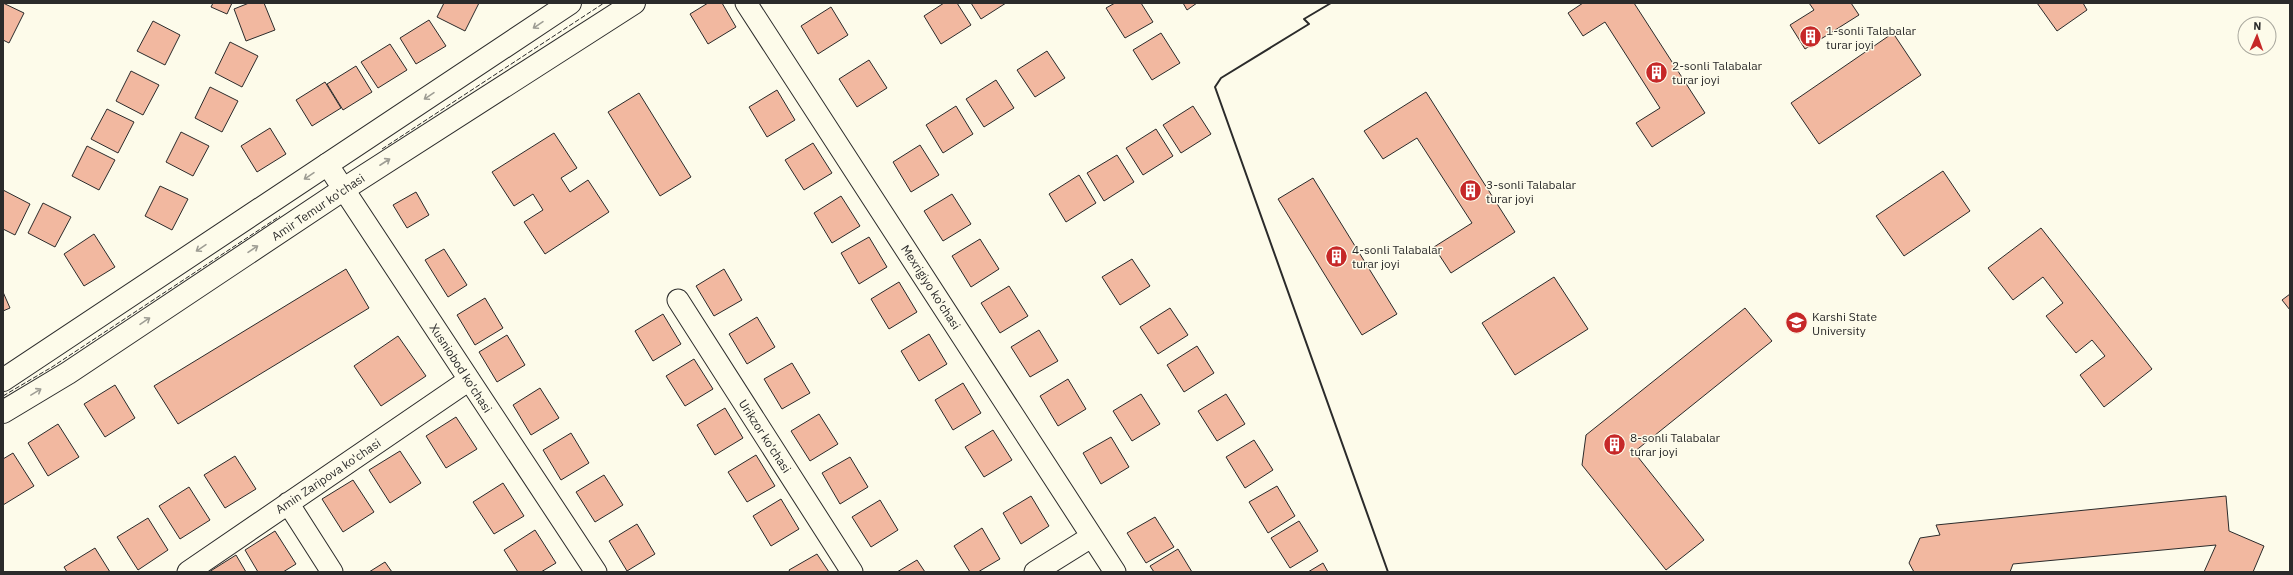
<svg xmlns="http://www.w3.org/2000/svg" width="2293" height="575" viewBox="0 0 2293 575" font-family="'IBM Plex Sans',sans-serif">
  <rect width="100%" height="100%" fill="#fdfbea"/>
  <path fill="#f2b8a0" stroke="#2b2b2b" d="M3,3L24,13L9,43L3,40Z
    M213,3H232L227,14L211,7Z
    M249,3H264L275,30L246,41L234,9Z
    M444,3H479L465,31L437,17Z
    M708,3H722L736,27L708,44L690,14Z
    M944,3H957L971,25L941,44L924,16Z
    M971,3H1006L981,19Z
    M1115,3H1141L1153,22L1125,38L1106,8Z
    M1183,3H1197L1187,10Z
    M1583,3H1634L1705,113L1652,147L1636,123L1660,108L1605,22L1583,36L1568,13Z
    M1809,3H1851L1859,15L1805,49L1790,25L1814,10Z
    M2037,3H2083L2087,10L2057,31Z
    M831,7L848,35L818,54L801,26Z
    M429,20L446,46L416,64L400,38Z
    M153,21L180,35L165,65L137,51Z
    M1161,33L1180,63L1152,80L1133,50Z
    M1893,33L1921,75L1819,144L1791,103Z
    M230,42L258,56L242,87L215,73Z
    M390,44L407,70L378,88L361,62Z
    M1047,51L1065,78L1035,97L1017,70Z
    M869,60L887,88L857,107L839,79Z
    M356,66L372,92L343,110L327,84Z
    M131,71L159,85L143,115L116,101Z
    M996,80L1014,108L984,127L966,99Z
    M325,82L341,108L312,126L296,100Z
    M210,87L238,101L222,132L195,118Z
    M777,90L795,120L767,137L749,107Z
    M1426,92L1515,232L1451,273L1434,247L1472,223L1417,138L1383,159L1364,131Z
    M639,93L691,177L660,196L608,112Z
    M956,106L973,134L943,153L926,125Z
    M1193,106L1211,134L1181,153L1163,125Z
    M107,109L134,122L118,153L91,139Z
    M270,128L286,154L257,172L241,146Z
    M1156,129L1173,156L1143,175L1126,148Z
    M181,132L209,146L193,176L166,162Z
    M554,133L577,168L561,178L570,192L588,180L609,212L545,254L524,222L543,210L533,194L514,206L492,172Z
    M813,143L832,173L804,190L785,160Z
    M920,145L939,175L911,192L893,162Z
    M87,146L115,160L99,190L72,176Z
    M1117,155L1134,182L1104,201L1087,173Z
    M1943,171L1970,211L1904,256L1876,216Z
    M1079,175L1096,203L1066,222L1049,194Z
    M1313,178L1397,314L1362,335L1278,199Z
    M160,186L188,199L172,230L145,216Z
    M3,190L30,204L15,235L3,229Z
    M416,192L429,215L407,228L393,205Z
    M952,194L971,224L943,241L924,211Z
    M841,196L860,226L832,243L814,213Z
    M43,203L71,217L55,247L28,233Z
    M2041,228L2152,369L2104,407L2080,375L2105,356L2092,340L2076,353L2046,316L2063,303L2043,277L2013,300L1988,268Z
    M94,234L115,267L84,286L64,254Z
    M869,237L887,267L859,284L841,253Z
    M980,239L999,269L971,287L952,256Z
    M444,249L467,285L448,297L425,260Z
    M1132,259L1150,286L1120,305L1102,277Z
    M346,269L369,308L178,424L154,386Z
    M724,269L742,300L714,316L696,286Z
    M1554,277L1588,329L1515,375L1482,323Z
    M899,282L917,312L889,329L871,299Z
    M1009,286L1028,316L1000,333L981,303Z
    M3,292L10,308L3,311Z
    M2290,294V310L2282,300Z
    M485,298L503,328L475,345L457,315Z
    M1170,308L1188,335L1158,354L1140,327Z
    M1745,308L1772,341L1634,452L1704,540L1666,570L1582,465L1586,435Z
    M663,314L681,344L653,361L635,331Z
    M757,317L775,347L747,364L729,334Z
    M1039,330L1058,361L1030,377L1011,347Z
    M929,334L947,364L919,381L901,351Z
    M507,335L525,365L497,382L479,352Z
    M398,336L426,376L381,406L354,366Z
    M1197,346L1214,373L1184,392L1167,365Z
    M694,359L713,389L685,406L666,376Z
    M792,363L810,393L782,409L764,379Z
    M1068,379L1086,409L1058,426L1040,396Z
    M963,383L981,413L953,430L935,400Z
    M115,385L135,418L105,437L84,404Z
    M540,388L559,418L531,435L513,405Z
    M1141,394L1160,424L1132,441L1113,411Z
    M1226,394L1245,424L1217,441L1198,411Z
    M725,408L743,438L715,455L697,425Z
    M819,414L838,444L810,461L791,431Z
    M456,417L477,449L446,468L426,436Z
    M58,424L79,457L48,476L28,443Z
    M993,430L1012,460L984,477L965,447Z
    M571,433L589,463L561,480L543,450Z
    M1111,437L1129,467L1101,484L1083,453Z
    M1254,440L1273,470L1245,488L1226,457Z
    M400,451L421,483L390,503L369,470Z
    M13,453L34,486L3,505V459Z
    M756,455L775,486L747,502L728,472Z
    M235,456L256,489L225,508L204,475Z
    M850,457L868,487L840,504L822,473Z
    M604,475L623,505L595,522L576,492Z
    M353,480L374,512L343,532L322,499Z
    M503,483L524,516L494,534L473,502Z
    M1277,486L1295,516L1268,533L1249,502Z
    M189,487L210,520L180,539L159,506Z
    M1031,496L1049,526L1021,544L1003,513Z
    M2226,496L2229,531L2264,546L2253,572H2204L2216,545L2013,564L2010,572H1914L1909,563L1920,538L1940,535L1936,525Z
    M781,499L799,529L771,546L753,516Z
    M880,500L898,530L871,547L852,517Z
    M1155,517L1174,547L1146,563L1127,533Z
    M148,518L168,550L138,570L117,537Z
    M1299,521L1318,551L1290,568L1271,538Z
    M637,524L655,554L627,571L609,541Z
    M982,528L1000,559L978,572H970L954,546Z
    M535,530L556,563L541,572H518L504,550Z
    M275,531L296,564L283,572H258L245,550Z
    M95,548L110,572H67L64,567Z
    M1178,549L1192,572H1154L1150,566Z
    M817,554L829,572H790L789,570Z
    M236,555L246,572H209Z
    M917,560L925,572H897Z
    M385,562L392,572H369Z
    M1323,563L1328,572H1308Z"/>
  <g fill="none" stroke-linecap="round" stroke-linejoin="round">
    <defs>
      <path id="minor" d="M746,3L1115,572
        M327,164L596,572
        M678,300L852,572
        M288,503L332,572
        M188,572L469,380
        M1035,572L1091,537"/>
      <path id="major" d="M3,380L570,3
        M3,412L68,373L344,189L634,3"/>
    </defs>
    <use href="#minor" stroke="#2b2b2b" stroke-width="23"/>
    <use href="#major" stroke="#2b2b2b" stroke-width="24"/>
    <use href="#minor" stroke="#fdfbea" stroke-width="21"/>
    <use href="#major" stroke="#fdfbea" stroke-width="22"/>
    <path stroke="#2b2b2b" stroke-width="1" stroke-dasharray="5 2" stroke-linecap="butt" d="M382,149L604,3
      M3,396L52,367L280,216"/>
    <path stroke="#2b2b2b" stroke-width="2" d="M1331,3L1304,19L1309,24L1221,78L1215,87L1388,572"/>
  </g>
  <defs><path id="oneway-shaft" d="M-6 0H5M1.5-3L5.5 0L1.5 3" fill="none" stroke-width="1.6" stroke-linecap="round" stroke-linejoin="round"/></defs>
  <g stroke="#9e9d94">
    <use href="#oneway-shaft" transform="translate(538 25) rotate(146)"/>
    <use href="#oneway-shaft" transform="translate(429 96) rotate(146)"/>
    <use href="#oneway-shaft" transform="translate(385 162) rotate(-33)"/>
    <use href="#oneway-shaft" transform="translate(309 176) rotate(146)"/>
    <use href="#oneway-shaft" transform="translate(201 248) rotate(146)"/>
    <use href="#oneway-shaft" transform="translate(253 249) rotate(-34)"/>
    <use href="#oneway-shaft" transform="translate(145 321) rotate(-34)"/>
    <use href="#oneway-shaft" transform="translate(36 392) rotate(-31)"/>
  </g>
  <defs>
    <symbol id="building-disc" viewBox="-11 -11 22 22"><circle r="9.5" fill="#c62828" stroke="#fdfbea"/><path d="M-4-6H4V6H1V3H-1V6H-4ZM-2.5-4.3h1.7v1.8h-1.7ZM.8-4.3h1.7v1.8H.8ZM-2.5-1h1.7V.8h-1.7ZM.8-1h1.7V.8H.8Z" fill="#fff"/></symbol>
    <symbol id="university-disc" viewBox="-11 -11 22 22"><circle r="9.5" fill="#c62828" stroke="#fdfbea"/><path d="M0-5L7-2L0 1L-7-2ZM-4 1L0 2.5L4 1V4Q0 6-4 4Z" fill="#fff"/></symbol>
  </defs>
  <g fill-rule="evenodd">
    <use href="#building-disc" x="1798" y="24" width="25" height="25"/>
    <use href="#building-disc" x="1644" y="60" width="25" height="25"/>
    <use href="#building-disc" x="1458" y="178" width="25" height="25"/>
    <use href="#building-disc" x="1324" y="244" width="25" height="25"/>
    <use href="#university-disc" x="1784" y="310" width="25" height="25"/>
    <use href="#building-disc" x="1602" y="432" width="25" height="25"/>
  </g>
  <g text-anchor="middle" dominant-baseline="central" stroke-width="3" stroke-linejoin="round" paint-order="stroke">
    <g font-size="12" fill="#2b2b2b" stroke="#fdfbea" text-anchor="start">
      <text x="1826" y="30">1-sonli Talabalar<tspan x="1826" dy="14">turar joyi</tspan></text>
      <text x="1672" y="65">2-sonli Talabalar<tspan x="1672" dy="14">turar joyi</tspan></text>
      <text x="1486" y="184">3-sonli Talabalar<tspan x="1486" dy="14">turar joyi</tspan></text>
      <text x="1352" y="249">4-sonli Talabalar<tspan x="1352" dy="14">turar joyi</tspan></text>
      <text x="1812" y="316">Karshi State<tspan x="1812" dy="14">University</tspan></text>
      <text x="1630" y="437">8-sonli Talabalar<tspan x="1630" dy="14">turar joyi</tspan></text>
    </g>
    <g font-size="12" fill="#2b2b2b" stroke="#fdfbea">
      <text transform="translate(318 207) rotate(-34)">Amir Temur ko'chasi</text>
      <text transform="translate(931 287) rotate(57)">Mexrigiyo ko'chasi</text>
      <text transform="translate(461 368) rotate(57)">Xusniobod ko'chasi</text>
      <text transform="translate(765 436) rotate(57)">Urikzor ko'chasi</text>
      <text transform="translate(328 476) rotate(-34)">Amin Zaripova ko'chasi</text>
    </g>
  </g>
  <rect width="2293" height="575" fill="none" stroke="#2b2b2b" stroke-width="8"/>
  <g transform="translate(2257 36) rotate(2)"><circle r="19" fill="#fdfbea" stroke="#a9a89e"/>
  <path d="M0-3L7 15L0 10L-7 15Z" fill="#c62828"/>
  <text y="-6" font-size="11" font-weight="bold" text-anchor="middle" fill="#2b2b2b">N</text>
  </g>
</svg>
